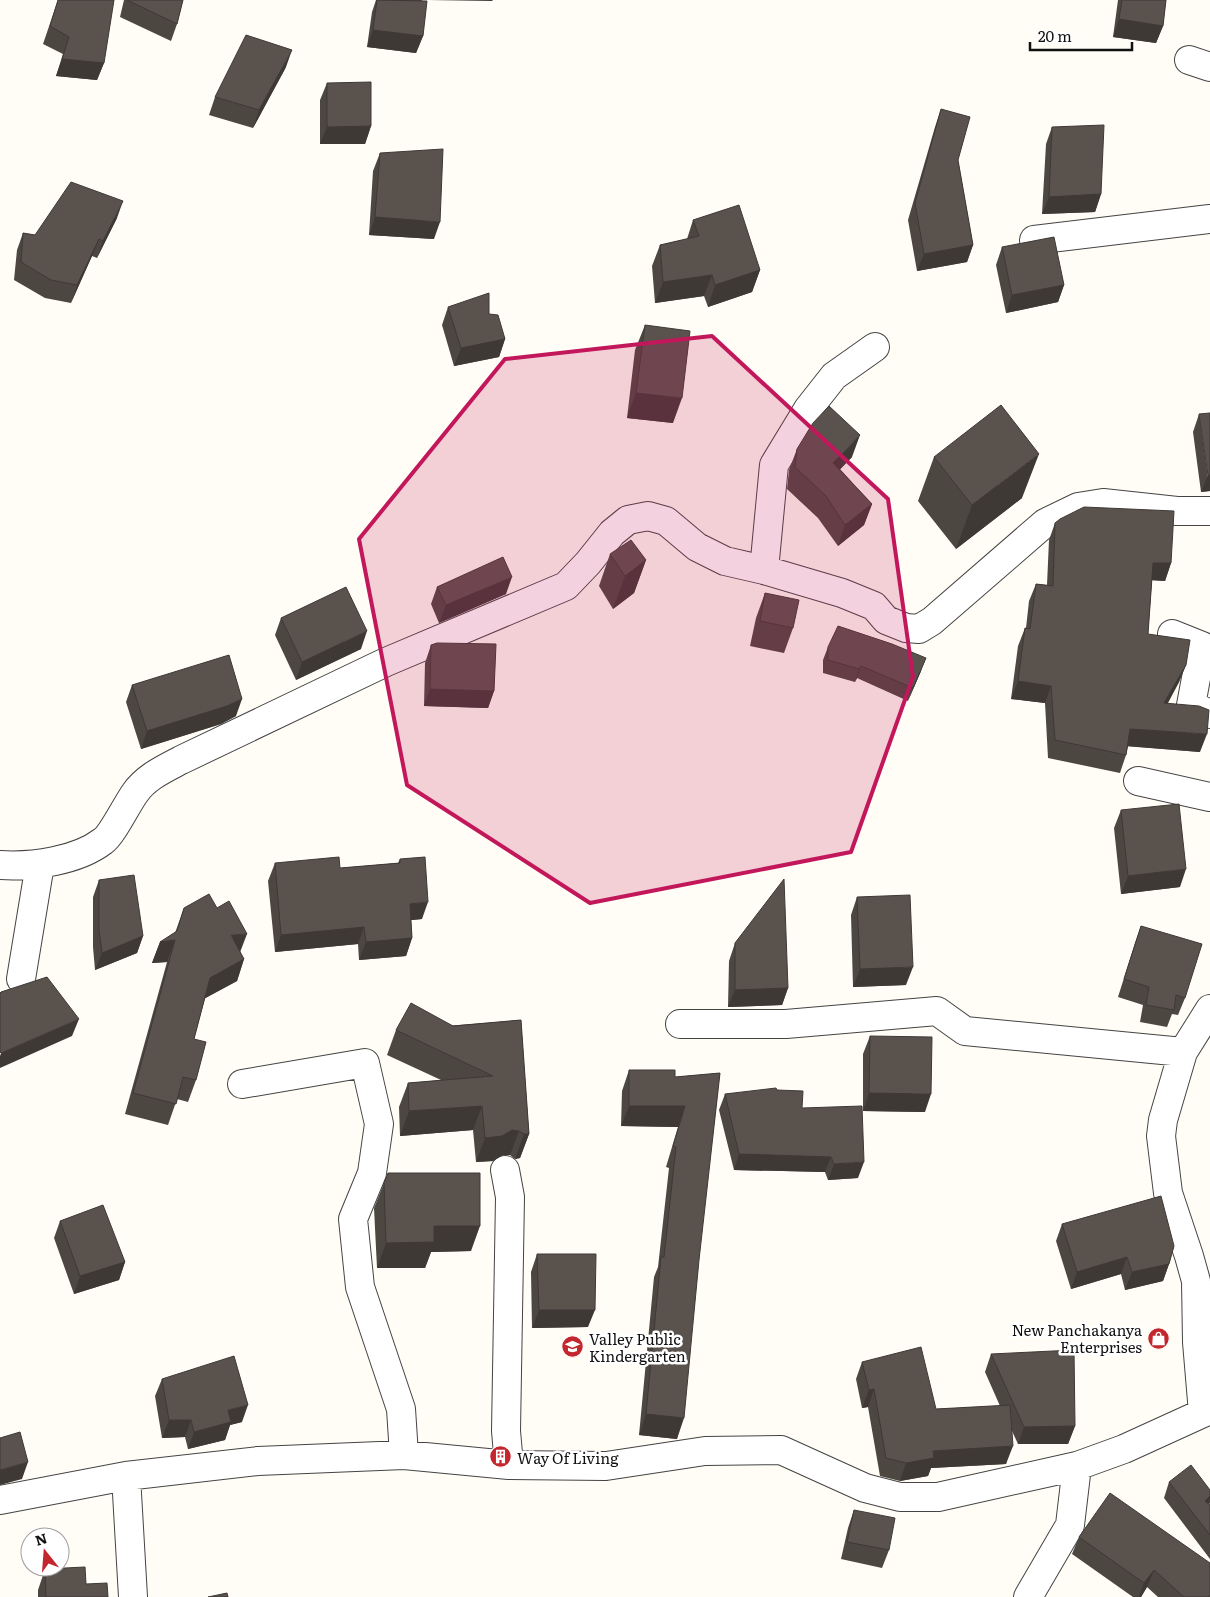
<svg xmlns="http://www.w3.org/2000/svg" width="1210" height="1597" viewBox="0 0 1210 1597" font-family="Literata,serif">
  <rect width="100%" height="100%" fill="#fffdf5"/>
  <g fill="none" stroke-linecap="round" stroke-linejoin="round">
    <defs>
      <path id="minor" d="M1189,60L1210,67
        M1034,240L1210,219
        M764,570L774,465L808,409L834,376L875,347
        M1172,634L1202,646L1191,705L1210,714
        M1138,781L1210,797
        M0,865C32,867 77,861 103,841C112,835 127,804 135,793C146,777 164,769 181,760L386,662L566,586L588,563L612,533L628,520L648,516L666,521L697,547L725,561L764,570L842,593L874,606L886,620L906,628L919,629L932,621L1045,523L1078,507L1103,503L1177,511H1210
        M21,979L40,864
        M680,1024H786L937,1011L965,1031L1183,1052
        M242,1084L365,1063L379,1124L372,1173L353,1219L360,1287L401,1409L404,1455
        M505,1170L510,1197L506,1431L509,1465
        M126,1476L133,1597
        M0,1500L126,1476L258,1461L404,1455L509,1465L606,1466L705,1451L781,1450L865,1488L900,1497H938L1077,1466L1124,1449L1203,1413L1197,1342L1196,1281L1189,1256L1168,1193L1161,1136L1163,1120L1183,1052L1210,1009
        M1028,1597L1070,1525L1077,1466"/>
    </defs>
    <use href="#minor" stroke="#444" stroke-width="30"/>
    <use href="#minor" stroke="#fff" stroke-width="28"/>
  </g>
  <path fill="#4d4742" d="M58,0H81L104,63L97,80L56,76L63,54L43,44Z
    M124,0H183L177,24L171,41L120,17Z
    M376,0H422L423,36L416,53L367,47L372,12Z
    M1118,0H1166L1163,26L1156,43L1113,37Z
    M286,67L253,128L209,115L215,97Z
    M327,83L371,126L365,144H320V100Z
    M941,109L958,160L973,245L967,262L917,271L908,220L935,127Z
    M1052,127L1101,194L1095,212L1042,214L1046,144Z
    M380,153L434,239L369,235L373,171Z
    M117,218L97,258L92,256L71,303L45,298L14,280L17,250L23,233L35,235Z
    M693,220L760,270L752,292L708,307L704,296L655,303L652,266L660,245L687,239Z
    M1002,247L1064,285L1058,302L1006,313L996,265Z
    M448,307L489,314L505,339L499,357L454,366L442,325Z
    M645,325L673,423L627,418L635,350Z
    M1199,414L1210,491L1201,492L1193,432Z
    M797,449L852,457L840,469L872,504L864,525L838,546L818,518L787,489L789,470Z
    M934,457L1022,498L956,549L918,501Z
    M1055,523L1171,563L1165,581L1152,580L1148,634L1186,665L1179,682L1168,703L1200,752L1128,746L1126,755L1120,773L1048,758L1045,703L1011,699L1018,646L1025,628H1026L1029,601L1036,584L1047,585L1049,540Z
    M610,554L646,560L634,593L613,609L599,586Z
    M437,587L506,594L439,623L431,604Z
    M765,593L793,628L784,653L750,646L756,618Z
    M281,618L361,649L296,680L275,635Z
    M431,645L494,691L488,708L424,706L425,663Z
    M828,647L921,671L908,701L857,678L855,682L823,673V660Z
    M132,685L236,716L221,724L141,749L126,702Z
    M1121,810L1180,887L1121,894L1114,828Z
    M400,859L422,919L411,920L412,938L406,956L359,960L358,944L275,952L268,881L275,863L340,868L398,863Z
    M99,880L143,936L137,953L95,970L93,947V897Z
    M857,897L906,985L853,987L851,915Z
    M184,908L240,952L244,959L237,981L205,998L194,1039L196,1080L188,1102L177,1099L168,1125L125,1114L167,962L152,963L160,942L175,933Z
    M1141,926L1185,998L1178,1015L1172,1014L1167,1027L1140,1022L1143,1005L1118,997L1135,943Z
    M735,943L788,988L782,1005L728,1007L729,961Z
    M521,1020L529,1134L520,1158L515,1159L510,1155H503L493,1161L476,1162L473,1130L400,1136L399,1107L408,1083L441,1080L387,1055L396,1030Z
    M870,1036L925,1112L863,1111V1054Z
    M629,1070L675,1077L720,1073L677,1439L639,1435L654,1277L658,1267L669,1168L666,1167L678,1127L621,1126L622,1091Z
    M777,1090L802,1108L858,1178L828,1180L825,1172L734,1170L719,1110L725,1094Z
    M384,1183L471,1251L431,1252L425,1268H377L374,1208Z
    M60,1221L125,1262L119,1280L74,1294L54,1238Z
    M1062,1224L1169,1264L1163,1281L1125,1290L1121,1274L1071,1289L1056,1241Z
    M537,1254L588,1327L532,1328L531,1272Z
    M991,1354L1075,1426L1068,1444H1018L1012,1431L1006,1464L931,1468L928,1476L900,1481L880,1476L868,1407L862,1408L856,1379L862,1362L936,1409L1000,1406L985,1372Z
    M162,1379L242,1422L230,1425L225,1440L188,1449L185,1437L162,1438L155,1396Z
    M1169,1482L1210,1502L1209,1505H1210V1559L1164,1498Z
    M854,1510L889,1550L882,1568L841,1559L848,1528Z
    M1079,1537L1210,1563V1597H1158L1147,1587L1141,1597H1133L1072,1554Z
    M45,1569L86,1584L108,1597H38V1590Z"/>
  <path fill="#3f3936" d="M428,0H493L492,1Z
    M1119,19L1163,26L1156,43L1113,37Z
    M373,30L423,36L416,53L367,47Z
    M292,50L286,67L253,128L259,110Z
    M62,59L104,63L97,80L56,76Z
    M371,126L365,144H320L327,127Z
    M1101,194L1095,212L1042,214L1049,197Z
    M123,201L117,218L97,258L103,241Z
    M375,217L440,222L434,239L369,235Z
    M99,239L92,256L71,303L77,285Z
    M973,245L967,262L917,271L924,254Z
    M760,270L752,292L708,307L715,285Z
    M712,275L704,296L655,303L663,282Z
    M1064,285L1058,302L1006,313L1012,295Z
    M505,339L499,357L454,366L461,348Z
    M636,393L682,398L673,423L627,418Z
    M860,435L852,457L826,484L833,463Z
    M1039,454L1022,498L956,549L972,505Z
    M1210,474V491L1201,492L1208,475Z
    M872,504L864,525L838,546L845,525Z
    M646,560L634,593L613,609L625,576Z
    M1153,563H1171L1165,581L1147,580Z
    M512,577L506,594L439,623L446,605Z
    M367,631L361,649L296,680L302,662Z
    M926,658L921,671L908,701L913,688Z
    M1186,665L1179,682L1158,720L1164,703Z
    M861,666L857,678L855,682L859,669Z
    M1018,681L1051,686L1045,703L1011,699Z
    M430,689L494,691L488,708L424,706Z
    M242,699L236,716L221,724L141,749L147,731Z
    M1130,729L1207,734L1200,752L1124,746Z
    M1186,869L1180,887L1121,894L1128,876Z
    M428,902L422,919L403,921L410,904Z
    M364,927L358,944L275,952L281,935Z
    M247,934L239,955L231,935Z
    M143,936L137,953L95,970L102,953Z
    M412,938L406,956L359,960L366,942Z
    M175,940L167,962L152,963L160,942Z
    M244,959L237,981L202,1000L210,978Z
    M913,967L906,985L853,987L860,969Z
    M788,988L782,1005L728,1007L735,990Z
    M79,1019L72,1036L0,1068V1056L1,1053Z
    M869,1093L931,1094L925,1112L863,1111Z
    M482,1106L473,1130L400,1136L409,1111Z
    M629,1106H685L678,1127L621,1126Z
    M512,1130L519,1131L510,1155H503L493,1161L476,1162L485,1138Z
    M524,1134H529L520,1158L515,1159Z
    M739,1154L831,1157L825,1172L734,1170Z
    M864,1162L858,1178L828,1180L834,1164Z
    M434,1226H480L471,1251L431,1252L425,1268H377L386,1243Z
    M1127,1257L1121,1274L1071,1289L1077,1272Z
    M125,1262L119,1280L74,1294L80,1276Z
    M1169,1264L1163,1281L1125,1290L1132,1272Z
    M539,1310H595L588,1327L532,1328Z
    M874,1389L868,1407L862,1408L869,1390Z
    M248,1405L242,1422L230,1425L225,1440L188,1449L194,1432L228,1410Z
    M646,1414L684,1418L677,1439L639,1435Z
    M169,1420H191L185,1437L162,1438Z
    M1075,1426L1068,1444H1018L1024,1427Z
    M1013,1446L1006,1464L931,1468L928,1476L900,1481L906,1463L933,1451Z
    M28,1462L22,1479L0,1485V1470Z
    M1210,1496V1502L1207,1510L1205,1501Z
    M1154,1570L1147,1587L1141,1597H1139L1144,1583Z"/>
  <path fill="#5a524d" stroke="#3f3936" d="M58,0H81L83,1V0H114L104,63L62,59L69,37L50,26Z
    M127,0H183L177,24Z
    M377,0L427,1L423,36L373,30Z
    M1122,0H1166L1163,26L1119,19Z
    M246,35L292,50L259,110L215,97Z
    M371,82V126L327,127V83Z
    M941,109L970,117L958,160L973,245L924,254L915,203Z
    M1104,125L1101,194L1049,197L1052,127Z
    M443,149L440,222L375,217L380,153Z
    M71,182L123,201L103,241L99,239L77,285L51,280L21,262L23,233L35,235Z
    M739,205L760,270L715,285L712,275L663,282L660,245L699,236L693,220Z
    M1054,237L1064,285L1012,295L1002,247Z
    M489,293V314L498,315L505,339L461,348L448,307Z
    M645,325L690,331L682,398L636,393Z
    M1001,405L1039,454L972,505L934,457Z
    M829,406L860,435L833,463L872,504L845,525L826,496L795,467L797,449L813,423Z
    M1210,413V474L1208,475L1199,414Z
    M1084,507L1174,511L1171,563H1153L1148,634L1190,640L1186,665L1164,703L1199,706L1209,710L1207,734L1130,729L1126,755L1055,740L1051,686L1018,681L1025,628L1030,629L1036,584L1053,586L1055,523L1060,519Z
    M631,540L646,560L625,576L610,554Z
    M503,557L512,577L446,605L437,587Z
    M346,587L367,631L302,662L281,618Z
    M765,593L799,600L793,628L760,621Z
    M838,626L892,644L926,658L913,688L861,666L859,669L828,660V647Z
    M437,643L496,644L494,691L430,689L431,645Z
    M229,655L242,699L227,706L147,731L132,685Z
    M1179,804L1186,869L1128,876L1121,810Z
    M339,857L340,868L400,863V859L425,857L428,902L410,904L412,938L366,942L364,927L281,935L275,863Z
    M134,875L143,936L102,953L99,930V880Z
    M784,879L788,988L735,990V943Z
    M209,894L217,908L229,901L247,934L231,935L244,959L210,978L194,1039L206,1042L196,1080L183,1077L176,1104L133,1093L175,940L160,942L177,931L184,908Z
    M910,895L913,967L860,969L857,897Z
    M1141,926L1202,944L1185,998L1176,995L1174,1010L1146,1005L1149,987L1124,979Z
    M47,977L79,1019L1,1053L0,1052V993L1,992Z
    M411,1003L453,1026L521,1020L529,1134H524L519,1131L512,1130L502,1136L485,1138L482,1106L409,1111L408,1083L493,1076L396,1030Z
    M870,1036L932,1037L931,1094L869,1093Z
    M629,1070H675V1077L720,1073L699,1260L684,1418L646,1414L661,1257H664L676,1147L673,1146L685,1106H629Z
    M776,1088L777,1090L803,1091L802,1108L862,1106L864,1162L834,1164L831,1157L739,1154L725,1094Z
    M388,1173H480V1226H434V1242L386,1243L384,1183Z
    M1161,1196L1174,1246L1169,1264L1132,1272L1127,1257L1077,1272L1062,1224Z
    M103,1205L125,1262L80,1276L60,1221Z
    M537,1254H596L595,1310H539Z
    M921,1347L936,1409L1010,1405L1013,1446L933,1451L934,1458L906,1463L886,1458L874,1389L869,1390L862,1362Z
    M1074,1350L1075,1426L1024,1427L991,1354Z
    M234,1356L248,1405L228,1410L231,1422L194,1432L191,1420H169L162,1379Z
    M20,1432L28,1462L0,1470V1438Z
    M1191,1465L1210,1490V1496L1205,1501L1210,1505V1535L1169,1482Z
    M1110,1493L1210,1563V1595L1208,1597H1184L1154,1570L1144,1583L1079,1537Z
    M854,1510L895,1518L889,1550L847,1542Z
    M85,1567L86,1584L107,1583L108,1597H46L45,1569Z
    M227,1593L228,1597H208Z"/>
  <path fill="#c2185b" fill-opacity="0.2" stroke="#c2185b" stroke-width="4" stroke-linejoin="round" d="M712,336L888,499L913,677L851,852L590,903L407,785L359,539L505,359Z"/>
  <defs>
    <symbol id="shop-disc" viewBox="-11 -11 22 22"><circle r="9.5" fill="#c4262e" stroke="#fff"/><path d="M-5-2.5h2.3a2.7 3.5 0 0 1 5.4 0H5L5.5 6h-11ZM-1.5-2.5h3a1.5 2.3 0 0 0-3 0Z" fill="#fff"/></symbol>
    <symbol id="school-disc" viewBox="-11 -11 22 22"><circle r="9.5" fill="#c4262e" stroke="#fff"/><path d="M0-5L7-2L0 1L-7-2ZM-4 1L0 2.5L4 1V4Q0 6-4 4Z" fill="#fff"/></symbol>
    <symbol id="building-disc" viewBox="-11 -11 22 22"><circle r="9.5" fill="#c4262e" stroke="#fff"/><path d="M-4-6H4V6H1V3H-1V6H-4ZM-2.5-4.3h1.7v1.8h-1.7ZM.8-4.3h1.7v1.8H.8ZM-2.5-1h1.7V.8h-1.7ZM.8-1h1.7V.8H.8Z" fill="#fff"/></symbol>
  </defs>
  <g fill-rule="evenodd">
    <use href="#shop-disc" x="1146" y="1326" width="25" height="25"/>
    <use href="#school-disc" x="560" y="1334" width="25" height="25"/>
    <use href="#building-disc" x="488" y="1444" width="25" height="25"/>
  </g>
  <g text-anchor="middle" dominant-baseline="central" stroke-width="5" stroke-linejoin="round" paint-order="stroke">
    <g font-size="15" fill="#111" stroke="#fff" text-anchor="start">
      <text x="1142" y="1329" text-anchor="end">New Panchakanya<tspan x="1142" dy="17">Enterprises</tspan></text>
      <text x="589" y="1338">Valley Public<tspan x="589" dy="17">Kindergarten</tspan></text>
      <text x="517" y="1457">Way Of Living</text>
    </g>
  </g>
  <g transform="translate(45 1552) rotate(343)"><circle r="24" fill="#ffffff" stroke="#a0a0a0"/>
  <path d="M0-4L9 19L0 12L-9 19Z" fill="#c4262e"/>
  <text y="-8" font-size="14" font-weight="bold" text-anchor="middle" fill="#111111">N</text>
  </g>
  <path d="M1030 42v8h102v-8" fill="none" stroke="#111111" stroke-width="2.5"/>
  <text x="1038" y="42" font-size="15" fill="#111111" stroke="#ffffff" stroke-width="4" paint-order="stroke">20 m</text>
</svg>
